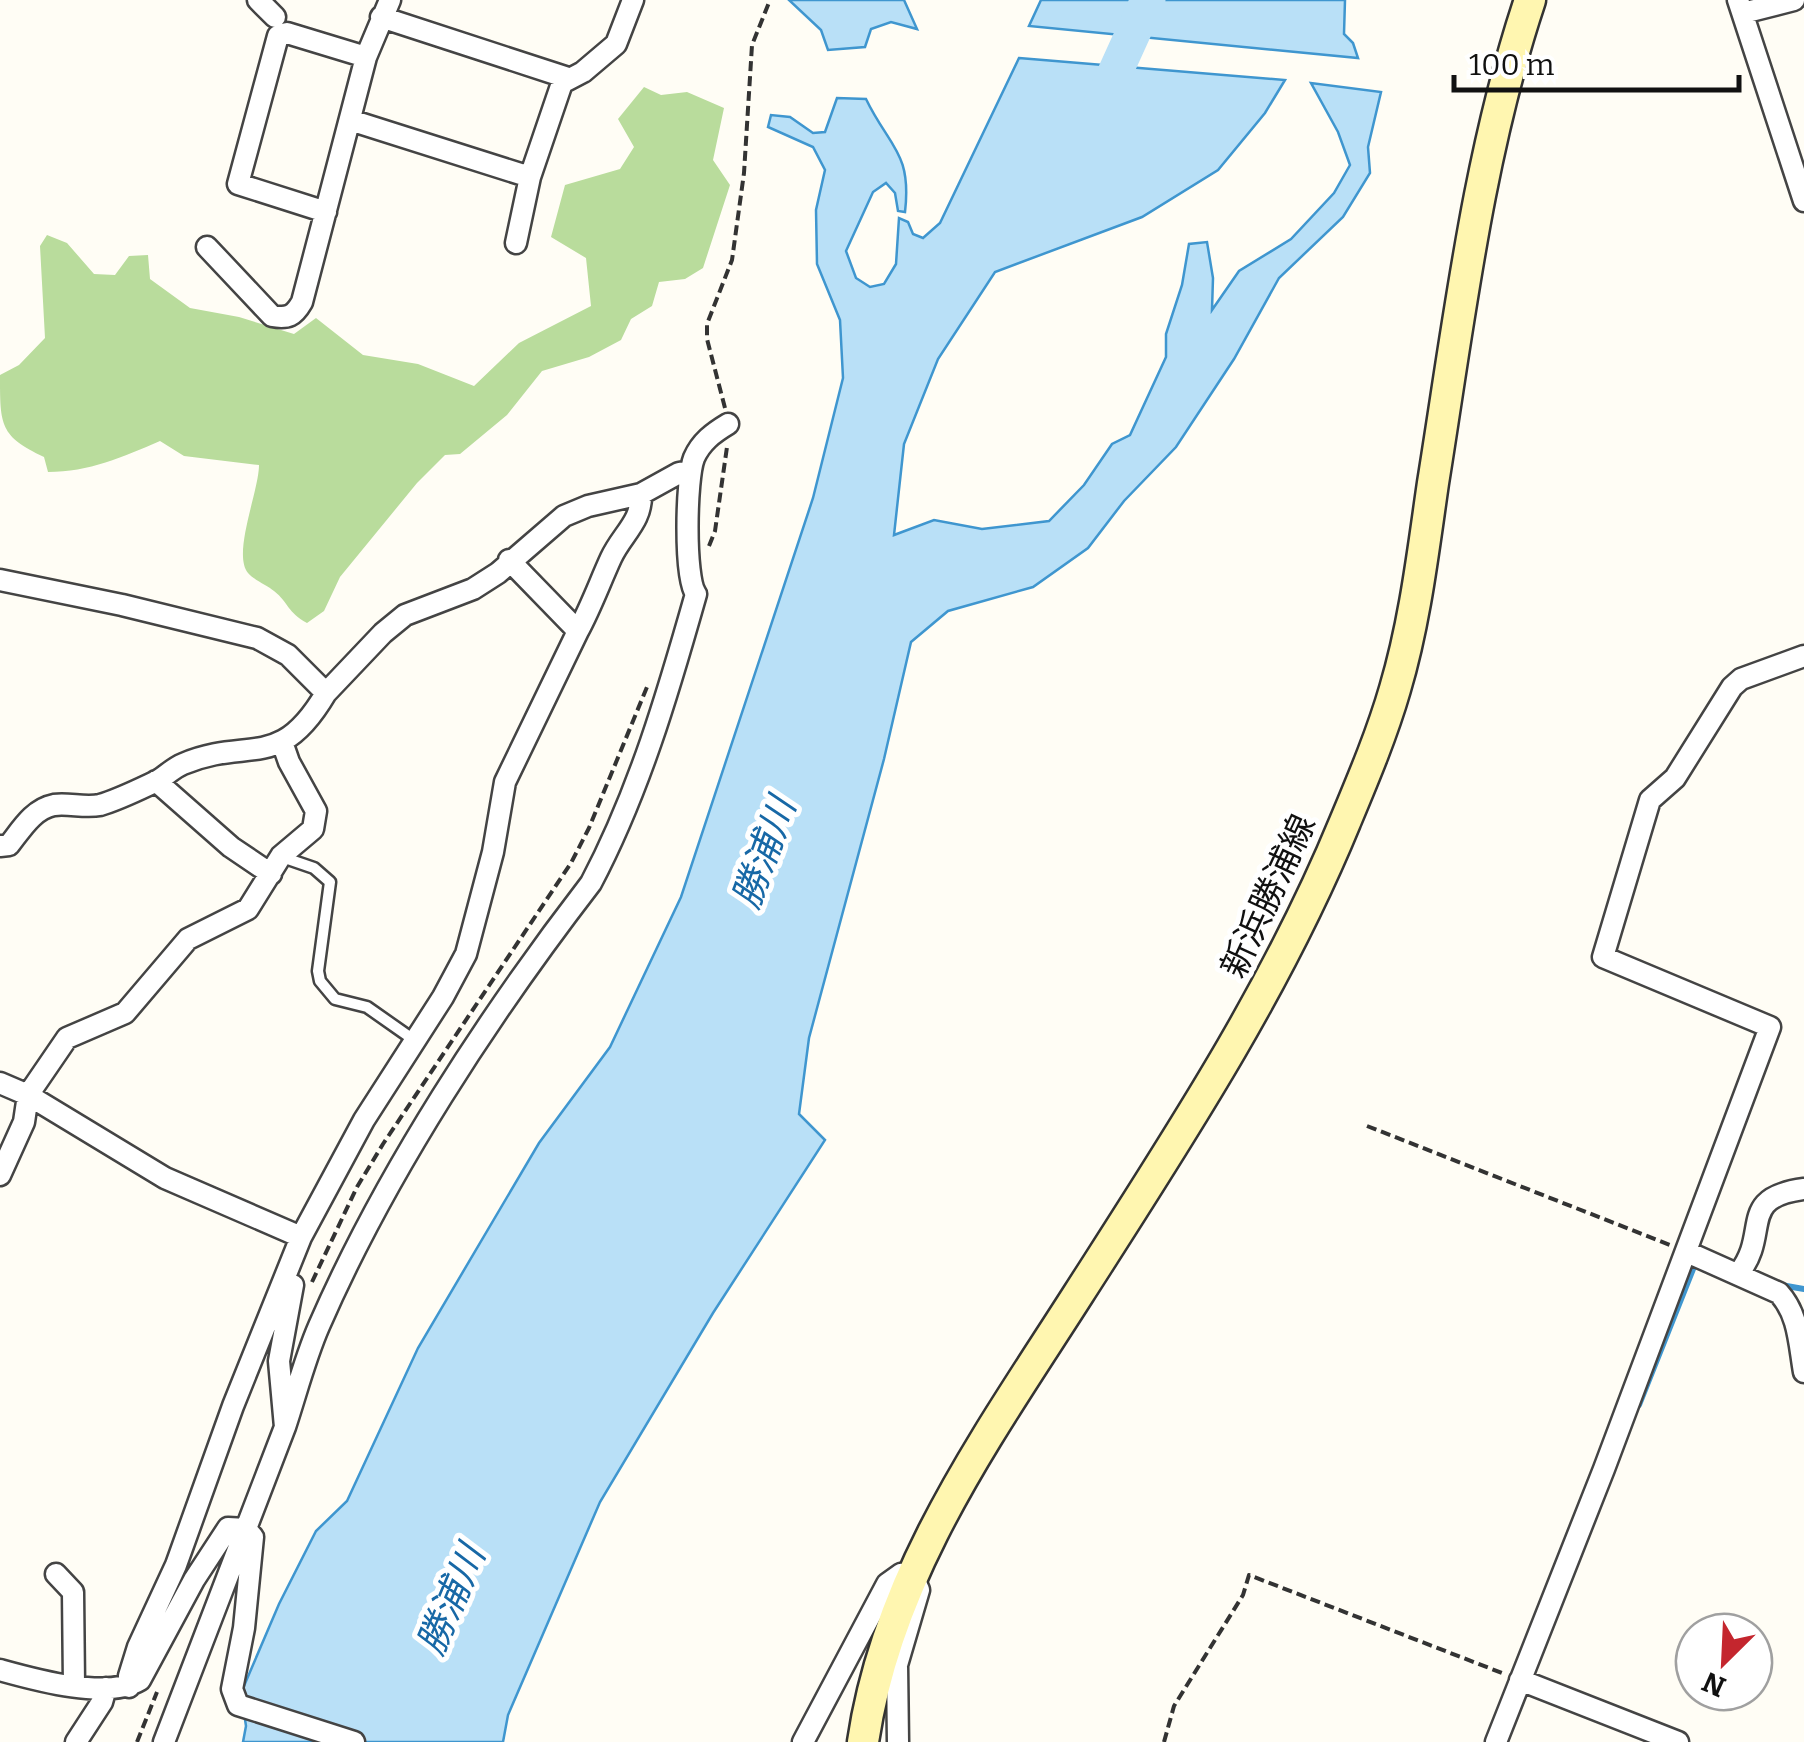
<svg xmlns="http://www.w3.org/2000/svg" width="1804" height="1742" viewBox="0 0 1804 1742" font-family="Bitter,'Noto Sans JP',serif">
  <rect width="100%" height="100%" fill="#fffdf5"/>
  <path fill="#b9dc9c" d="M644,87L661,95L687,92L724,108L713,160L730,185L703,268L685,279L659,282L652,306L631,319L621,340L589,357L542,371L507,415L460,454L445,455L417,483L340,577L324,611L307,623C287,612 289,603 274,591C267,585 254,580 248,573C232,554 259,491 259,465L184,456L160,441C123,457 89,472 48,472L44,457C0,436 0,426 0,375L19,365L45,338L40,246L47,235L67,243L94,274L115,275L129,256L148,255L150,279L190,308L239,317L294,334L316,318L363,355L418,364L474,386L519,343L591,306L586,258L551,237L565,185L620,169L634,147L618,119Z"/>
  <path fill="#b9e0f7" stroke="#3f96cf" stroke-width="2.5" d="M789,0H904L917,29L891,22L871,29L865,47L828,50L821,30Z
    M1041,0H1345L1344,34L1353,43L1358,58L1029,26Z
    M1019,58L1285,80L1265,113L1218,170L1142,217L995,272L938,359L904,444L894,535L934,520L982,529L1049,521L1084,485L1112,444L1130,435L1166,357V334L1182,285L1189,244L1207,242L1213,278L1212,310L1239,271L1291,239L1334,193L1350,165L1338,132L1311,83L1381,92L1368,147L1370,173L1343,217L1279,278L1234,359L1176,447L1124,501L1088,548L1033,587L948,611L911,642L884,759L809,1038L799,1114L825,1140L713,1313L600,1502L508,1715L503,1742H243L246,1726L241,1693L279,1604L316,1531L347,1501L418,1348L539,1143L610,1047L681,897L813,498L843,378L840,320L817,264L816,210L825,170L813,147L768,127L771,115L790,117L813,133L825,132L837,98L866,99C889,147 912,152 905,212L898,211L895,193L886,183L873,192L846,251L856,278L870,287L884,284L896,264L899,218L908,222L913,234L923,238L940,223Z"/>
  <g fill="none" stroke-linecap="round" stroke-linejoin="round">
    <path stroke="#3f96cf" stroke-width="6" d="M1781,1285L1804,1289
      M1639,1405L1697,1259"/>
    <path stroke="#b9e0f7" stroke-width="35" d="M1099,108L1148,0"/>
    <defs>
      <path id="service" d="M282,857L314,868L330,882L318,971L320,981L335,999L367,1007L414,1040"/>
      <path id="minor" d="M258,0L275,17
        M1738,0L1804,201
        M1743,13L1794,0
        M381,17L568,78
        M350,120L530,177L516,243
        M530,177L562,83L583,72L616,44L633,0
        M326,212L238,184L278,36L287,33L366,57L390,0
        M207,247L272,316C288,319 294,316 302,302L366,57
        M509,560L578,631C591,607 600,582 611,558C622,534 642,522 641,494
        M0,580L122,605L257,638L288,655L326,693L383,633L405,615L473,589L498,573L564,516L588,506L641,494L679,473L690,471
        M156,781L231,847L271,874
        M0,846L9,845C21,830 33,809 54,805C69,803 85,808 100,805C118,800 140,789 157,781C166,776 173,768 183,764C249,736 279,773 326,693
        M0,1083L28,1095L165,1178L301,1237
        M0,1175L24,1122L28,1095L67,1038L125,1013L188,939L248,909L281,856L313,829L316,811L289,762L282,742
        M1687,1252L1779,1293C1799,1315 1799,1344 1804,1372
        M1739,1273C1771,1232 1736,1198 1804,1189
        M285,1427C296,1394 305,1358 319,1326C385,1174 490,1014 591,883C639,792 668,693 696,594C684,578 686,478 694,458C701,442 713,433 728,424
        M56,1574L73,1592L74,1685
        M0,1670C36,1680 107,1700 140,1680L194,1580L228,1528L246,1529L253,1537L244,1628L232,1689L238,1705L354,1742
        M1520,1680L1678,1742
        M129,1687V1676L138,1647L176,1565L233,1406L301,1237L364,1120L443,997L466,954L493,852L505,782L578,631
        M76,1742L102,1702L106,1688
        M164,1742L285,1427L279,1361L293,1285
        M803,1742L887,1584L901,1574L916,1583L919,1590L897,1665L898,1742
        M1496,1742L1604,1469L1770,1027L1603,957L1650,800L1675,778L1732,687L1741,679L1804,656"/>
      <path id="secondary" d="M863,1742C888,1572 989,1434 1079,1293C1177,1140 1276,990 1345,822C1363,779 1382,734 1395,689C1415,622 1423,552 1433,483C1459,321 1478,156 1530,0"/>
    </defs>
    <use href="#service" stroke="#444" stroke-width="15"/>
    <use href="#minor" stroke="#444" stroke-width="25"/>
    <use href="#secondary" stroke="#333" stroke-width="35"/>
    <path stroke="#333" stroke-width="4" stroke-dasharray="10 5" stroke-linecap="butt" d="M725,408L707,339V324L732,260L744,173L752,45L770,0
      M709,546L715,531L727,447
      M1367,1126L1670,1245
      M312,1282L357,1187L383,1144L571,863L589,828L647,687
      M137,1742L157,1692
      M1164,1742L1174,1706L1243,1595L1249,1575L1502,1673"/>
    <use href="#service" stroke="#fff" stroke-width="10"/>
    <use href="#minor" stroke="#fff" stroke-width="20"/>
    <use href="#secondary" stroke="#fff6b0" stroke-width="30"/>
  </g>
  <g text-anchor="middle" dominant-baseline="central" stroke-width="10" stroke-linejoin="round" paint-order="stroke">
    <g font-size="35" fill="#111" stroke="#fff">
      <text transform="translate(1268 896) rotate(-65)">新浜勝浦線</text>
    </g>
    <g font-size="38" font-style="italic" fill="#1768a6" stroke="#fff">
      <text transform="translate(764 853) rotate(-70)">勝浦川</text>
      <text transform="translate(451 1600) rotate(-67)">勝浦川</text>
    </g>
  </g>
  <g transform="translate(1724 1662) rotate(204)"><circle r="48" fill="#ffffff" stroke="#a0a0a0" stroke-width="2.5"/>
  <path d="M0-8L18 38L0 25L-18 38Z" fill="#c4262e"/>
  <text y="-15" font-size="28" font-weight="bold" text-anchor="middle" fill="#111111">N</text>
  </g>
  <path d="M1454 75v15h285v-15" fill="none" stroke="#111111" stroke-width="5"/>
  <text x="1469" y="75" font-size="30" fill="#111111" stroke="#ffffff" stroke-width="8" paint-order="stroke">100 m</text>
</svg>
